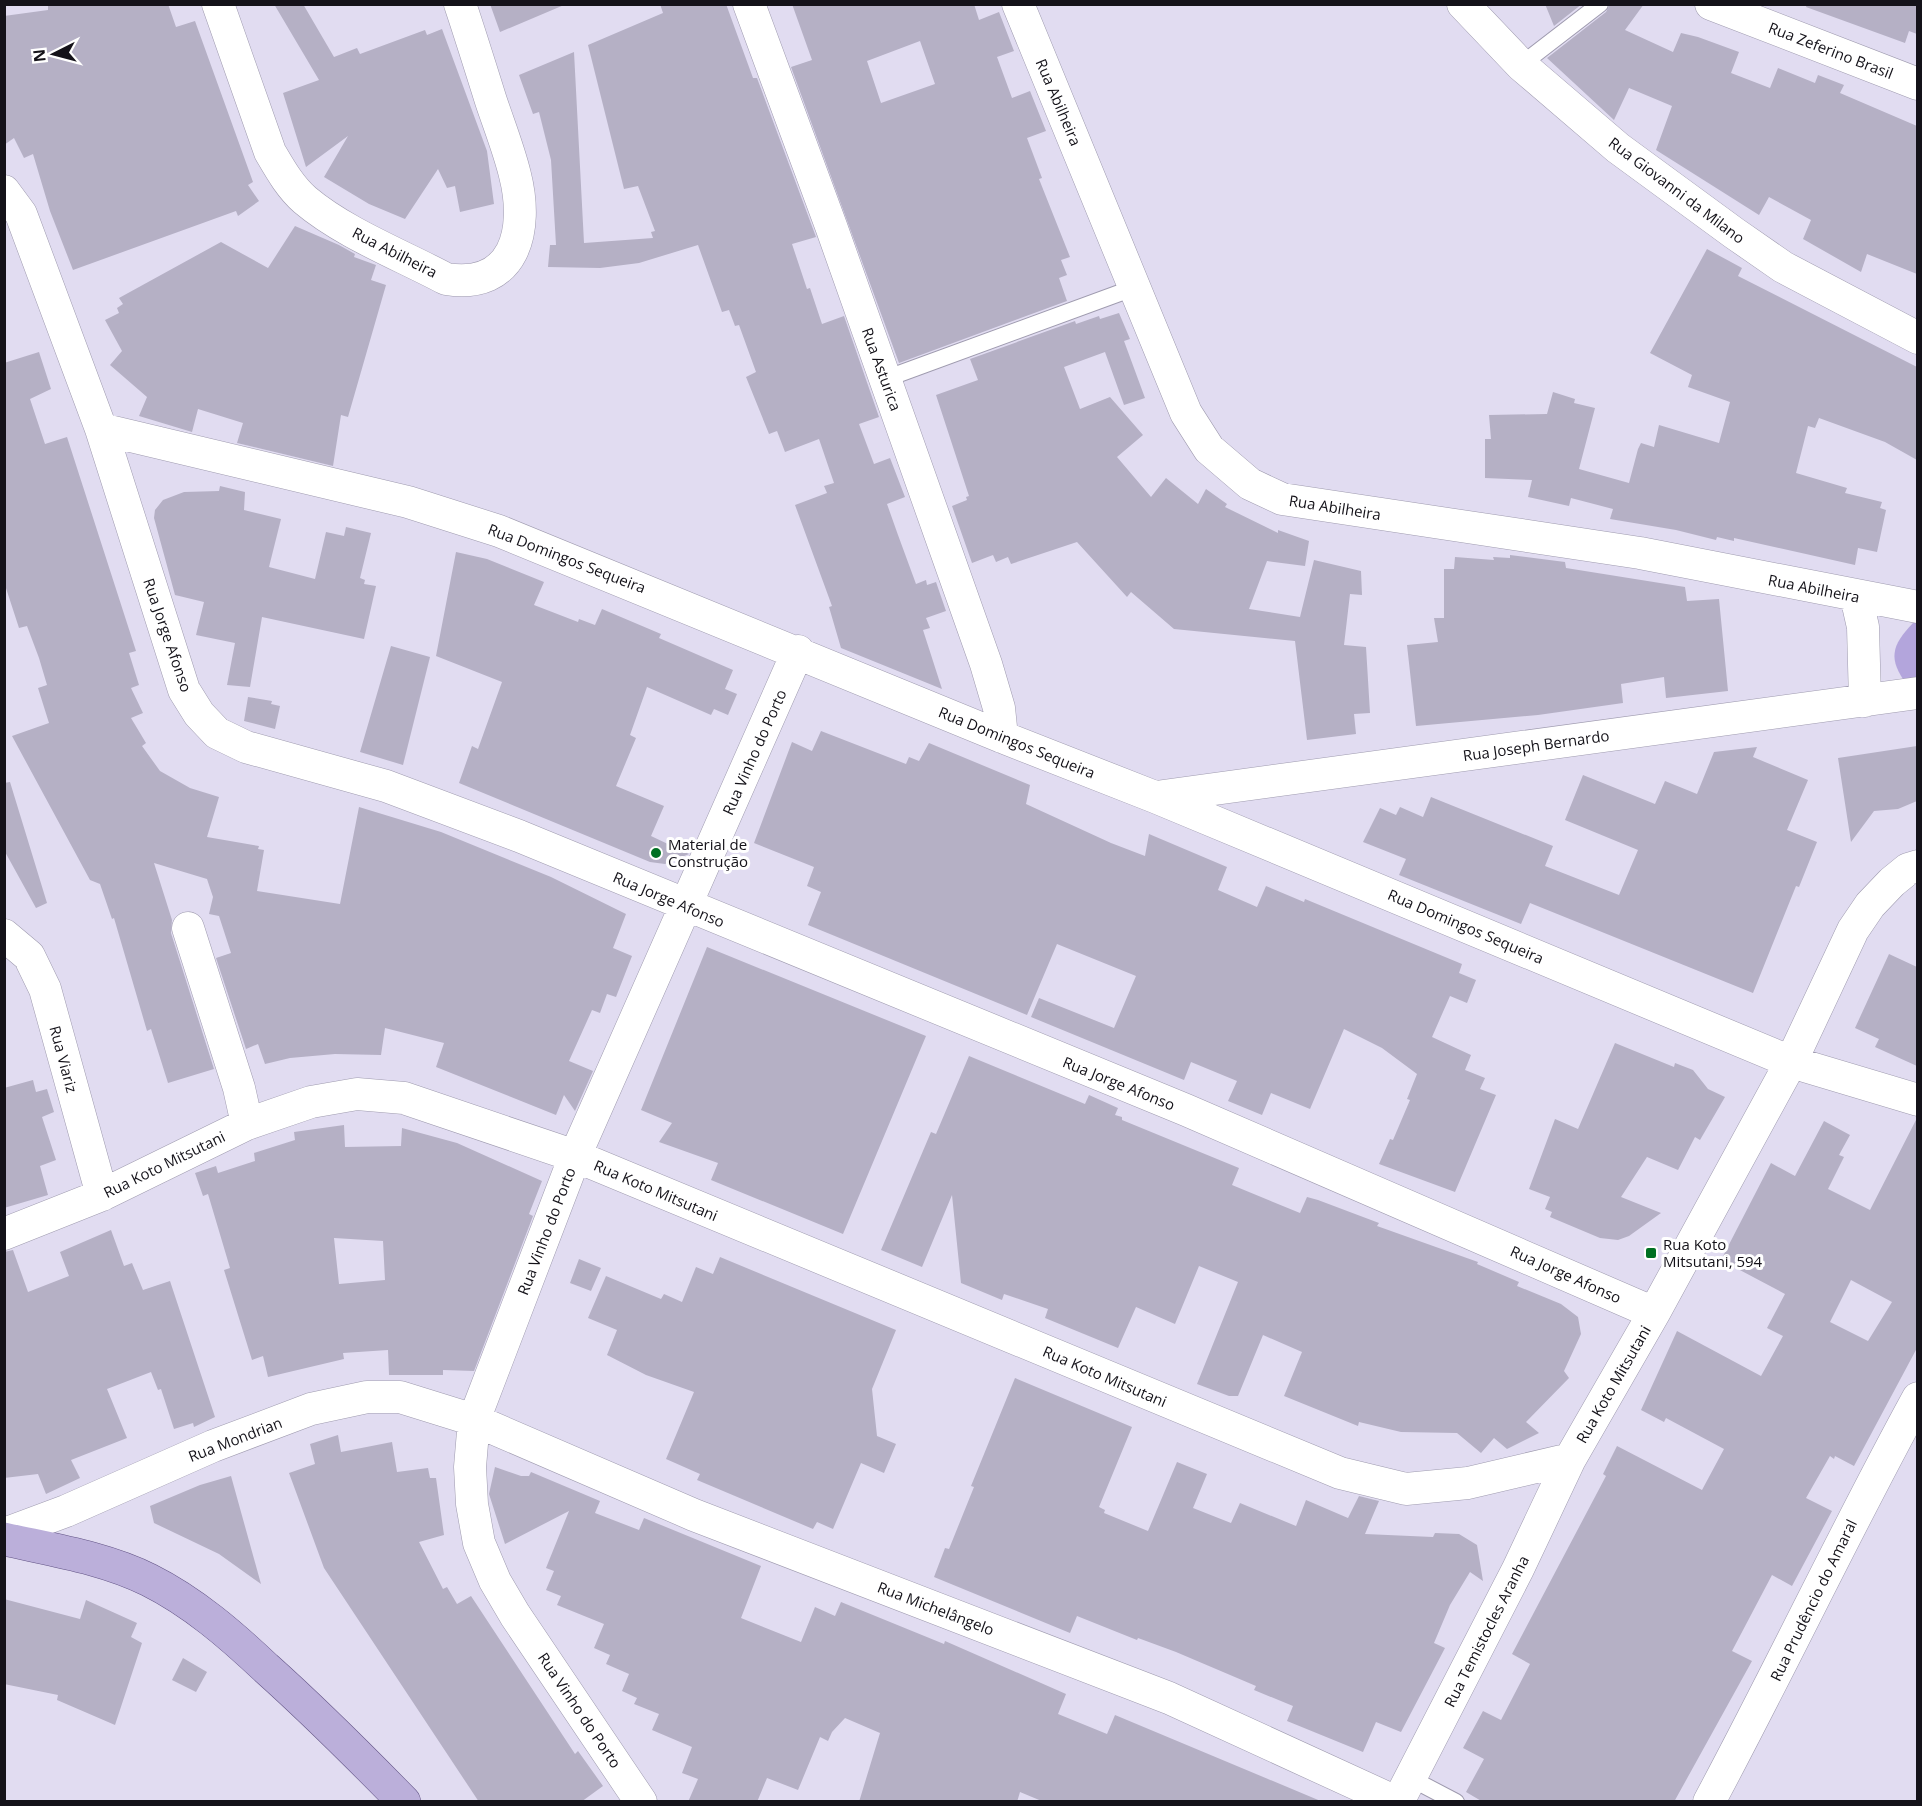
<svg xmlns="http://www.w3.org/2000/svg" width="1922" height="1806" viewBox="0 0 1922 1806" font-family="'Open Sans',sans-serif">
  <rect width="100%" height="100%" fill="#e1dcf1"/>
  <path fill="#b3a5dc" d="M1913,623H1917V684L1907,685C1888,659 1891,646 1913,623Z"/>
  <path fill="#b5b0c5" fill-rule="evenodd" d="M48,4H168L176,27L195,21L253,182L248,185L259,201L238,216L236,211L73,270L50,211L33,154L24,158L14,138L4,145V16L48,10Z
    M274,4H303L334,57L357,48L360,54L425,30L427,35L442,29L487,151L494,204L460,212L455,186L447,188L438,169L405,219L369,204L324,177L348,136L306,167L283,93L319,80Z
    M490,4H564V5L500,32Z
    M660,4H726L753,78H757L816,237L792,244L807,289L810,288L822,324L844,316L879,417L859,424L874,464L890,458L905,497L887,504L898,535L916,584L926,580L927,585L936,582L946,611L926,618L930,628L923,630L942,689L841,648L829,607L832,606L795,505L827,493L824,486L834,483L819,439L785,452L777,431L769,434L746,377L756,372L739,325L735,326L729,310L722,312L698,245L639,263L600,268L548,267L550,245H556L551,160L539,112L533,114L519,75L574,52L584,243L653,238L651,232L655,231L638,186L624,189L588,45L663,13Z
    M792,4H974L979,20L999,12L1014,51L997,57L1012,98L1030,91L1046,131L1027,138L1042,178L1039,179L1070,257L1061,260L1067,275L1059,278L1067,301L899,363L791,67L812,60ZM920,41L935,84L881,103L867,61Z
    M1545,4H1582L1554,26Z
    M1610,4H1644L1625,30L1673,52L1681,33L1698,37L1739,52L1731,73L1770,88L1778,68L1815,83L1818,75L1844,85L1840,93L1917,126V274L1867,254L1861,272L1803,239L1811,220L1769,197L1759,215L1656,150L1672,106L1629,88L1614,120L1547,58L1606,12Z
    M1807,4H1917V34L1909,31L1905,43L1806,7Z
    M295,226L339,245L355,254L354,257L376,265L371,280L386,285L348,417L341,415L333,466L237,443L243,423L198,409L192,432L139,416L147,397L110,365L122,351L105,320L119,313L117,308L123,304L119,298L221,242L268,268Z
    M1707,249L1742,268L1738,276L1917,367V460L1885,442L1819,418L1815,428L1808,426L1796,473L1847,488L1845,493L1882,502L1880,508L1886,510L1877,552L1858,548L1855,565L1734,538V541L1717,537L1716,540L1676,530L1610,519L1613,509L1571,498L1569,506L1528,497L1532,480L1485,478V439H1491L1489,415L1547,414L1553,392L1575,399L1574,403L1595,408L1579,469L1629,483L1638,449L1641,443L1654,447L1659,425L1719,443L1730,402L1688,387L1692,375L1650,353Z
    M1119,313L1130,339L1124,341L1145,398L1124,405L1105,352L1064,367L1080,409L1110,397L1143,435L1117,457L1151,497L1166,478L1198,504L1206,489L1227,504L1225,507L1278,533V530L1309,541L1305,566L1267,561L1249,609L1300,617L1314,560L1361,571L1362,595L1350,594L1344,645L1366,647L1370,713L1354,714L1356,734L1307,740L1295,641L1174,629L1131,592L1127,597L1077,542L1011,564L1008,557L996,562L993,555L972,563L952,506L967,500L966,497L969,496L936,395L978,380L970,359L1075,321L1076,324L1099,316L1100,319Z
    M39,352L51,389L30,399L45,444L67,437L136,651L129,653L139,685L131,688L143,713L131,718L146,743L142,746L160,771L190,788L219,797L207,837L259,846L258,849L264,850L257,891L340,904L359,807L441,832L551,877L626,914L613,948L632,956L616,997L607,994L600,1013L592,1010L569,1061L593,1071L575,1111L564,1095L556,1115L436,1067L444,1043L385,1028L381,1055L335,1054L290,1058L265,1064L258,1044L246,1049L216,958L231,953L219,916L209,914L213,897L207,879L154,863L172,920L171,933L214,1069L168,1083L151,1029L147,1031L114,918L112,919L100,884L90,880L12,736L49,723L38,688L47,685L39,658L27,626L19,628L4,582V363Z
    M220,486L245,492L244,510L281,519L269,567L315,579L326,532L344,536L346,527L371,533L360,578L365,580L364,584L376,586L364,639L262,617L250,687L227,685L235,643L196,635L204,602L175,595L154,518L155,510L163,500L184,492L219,491Z
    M456,552L487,559L544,582L534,605L578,622L579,619L595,625L602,609L661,634L659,638L733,670L725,689L737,694L728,715L714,709L711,715L647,687L630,735L636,738L616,786L664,806L651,836L689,854L665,864L650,862L459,783L472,746L478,749L502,682L436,656Z
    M1510,555L1565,562L1566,568L1685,587L1687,601L1719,599L1728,691L1666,698L1664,677L1621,684L1623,703L1538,715L1416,726L1407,645L1438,642L1434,618H1444V569H1454L1455,557L1494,560L1493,557L1510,558Z
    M391,646L430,657L403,765L360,752Z
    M248,697L272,701L271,704L280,706L275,729L244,721Z
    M821,731L906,764L909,757L919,761L929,743L1030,785L1026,804L1111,843L1145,856L1149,834L1227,867L1218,890L1257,907L1266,886L1304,902L1305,899L1462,964L1459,973L1476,980L1467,1003L1450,996L1432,1037L1471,1055L1465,1070L1485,1078L1480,1089L1496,1095L1455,1192L1379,1164L1390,1139L1393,1140L1410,1100L1407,1099L1417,1074L1382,1048L1344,1029L1310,1109L1271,1093L1262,1115L1228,1101L1237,1081L1191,1062L1184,1080L1031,1017L1039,998L1114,1028L1136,976L1057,944L1027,1015L808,925L821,892L807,886L814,867L754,843L792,742L812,751Z
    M1917,746V801L1898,809L1874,811L1851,842L1838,758Z
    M1757,747L1753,757L1808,780L1787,830L1817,842L1799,887L1796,886L1753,993L1530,903L1521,924L1399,875L1406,859L1363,842L1380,808L1396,815L1400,807L1423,817L1431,797L1553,846L1545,866L1619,895L1638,850L1565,820L1583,775L1655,804L1665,781L1697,794L1714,752Z
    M10,782L47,903L36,908L4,850V783Z
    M707,947L926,1036L843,1234L711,1180L718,1163L659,1142L672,1123L641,1110Z
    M1889,954L1917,967V1066L1875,1047L1879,1039L1855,1028Z
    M1615,1043L1674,1067L1675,1063L1693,1070L1708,1089L1725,1097L1700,1140L1695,1137L1678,1170L1647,1157L1621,1197L1661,1213L1629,1236L1618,1240L1600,1238L1550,1217L1552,1212L1545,1209L1550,1197L1529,1189L1555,1119L1578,1129Z
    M969,1056L1085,1104L1089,1095L1118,1108L1115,1115L1122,1117V1120L1239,1168L1232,1185L1300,1213L1307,1197L1318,1200L1379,1223L1377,1226L1478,1262L1477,1264L1519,1282L1517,1286L1561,1304L1578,1317L1581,1334L1564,1371L1569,1378L1526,1422L1539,1433L1507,1449L1494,1438L1481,1453L1457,1433L1401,1432L1359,1422L1358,1426L1284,1396L1302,1352L1263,1335L1238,1396H1229L1197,1384L1238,1282L1199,1266L1175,1324L1136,1307L1118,1348L1045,1318L1048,1309L1004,1294L1002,1300L961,1283L952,1195L922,1267L881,1250L931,1132L936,1134Z
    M33,1080L36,1092L47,1089L54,1112L42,1117L56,1160L40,1166L48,1195L4,1208V1088Z
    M1917,1118V1348L1854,1466L1835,1456L1834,1459L1830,1456L1806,1498L1832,1511L1792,1586L1772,1575L1732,1651L1752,1661L1674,1802H1483L1466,1792L1484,1759L1463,1748L1483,1711L1501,1720L1530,1664L1512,1654L1606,1476L1603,1474L1617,1446L1702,1490L1724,1449L1666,1418L1664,1422L1641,1410L1677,1331L1761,1376L1783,1336L1767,1328L1785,1294L1721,1260L1771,1163L1795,1176L1824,1121L1850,1135L1839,1155L1844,1157L1828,1189L1870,1210ZM1851,1280L1892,1302L1868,1341L1830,1322Z
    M344,1125L345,1147L401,1146L402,1128L457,1143L542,1181L529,1214L533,1216L474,1371L443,1370V1375H389L388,1350L343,1353L344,1359L268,1377L263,1356L252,1360L224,1270L230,1268L208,1194L203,1196L195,1173L216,1166L218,1173L255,1161L254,1153L295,1140L294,1132ZM334,1238L383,1241L385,1280L339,1284Z
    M111,1230L124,1266L132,1263L143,1290L170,1281L215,1417L194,1427L193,1423L174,1429L161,1389L158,1390L151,1372L107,1389L127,1438L71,1460L80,1478L46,1494L38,1474L4,1478V1252L13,1250L28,1292L69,1276L60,1252Z
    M720,1257L896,1330L872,1389L877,1436L896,1444L884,1473L861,1463L833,1529L817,1522L813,1529L697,1480L700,1474L666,1459L694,1392L646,1375L607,1355L617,1330L588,1318L606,1276L661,1299L664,1294L682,1302L696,1267L713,1274Z
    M579,1259L601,1268L591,1291L570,1283Z
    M1015,1378L1132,1427L1099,1507L1105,1510L1104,1513L1148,1531L1177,1462L1207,1474L1193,1508L1231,1523L1240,1503L1296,1526L1306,1500L1348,1518L1359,1496L1379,1501L1365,1534L1433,1537L1435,1533L1459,1534L1477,1545L1483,1581L1470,1572L1450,1605L1434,1643L1445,1648L1401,1732L1376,1722L1363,1752L1287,1721L1293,1706L1254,1690L1256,1686L1176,1652L1138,1638L1137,1640L1077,1616L1070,1633L934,1577L945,1548L949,1549L974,1487L971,1486Z
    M338,1435L341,1452L392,1442L397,1472L428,1468L430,1478H436L444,1535L419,1542L443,1589L447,1587L457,1604L471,1596L575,1754L578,1751L603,1786L581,1802H479L324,1568L289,1473L315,1464L310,1444Z
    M495,1467L521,1476H529L531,1472L600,1501L595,1513L639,1530L644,1518L761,1566L741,1618L801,1642L815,1607L835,1616L841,1602L944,1644L945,1641L1066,1694L1058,1714L1107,1734L1115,1715L1323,1802H1044L1020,1792L1017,1802H859L880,1733L845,1718L832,1732L828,1741L820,1737L798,1790L767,1778L757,1802H688L698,1779L682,1773L692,1747L652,1730L659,1714L634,1704L637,1698L622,1691L629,1674L606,1664L610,1655L594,1648L604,1624L557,1605L561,1596L546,1590L554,1571L546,1568L569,1511L505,1544L489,1494Z
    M231,1476L261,1584L219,1554L154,1523L150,1506L200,1485Z
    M4,1599L80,1619L86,1600L137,1623L131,1637L142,1643L115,1725L57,1700L58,1695L4,1684Z
    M183,1658L207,1672L196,1692L172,1680Z"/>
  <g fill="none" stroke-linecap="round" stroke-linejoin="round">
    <defs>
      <path id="lane" d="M1521,65L1600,4
        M885,379L1136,287
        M1410,1778L1456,1802"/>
      <path id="street" d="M218,4L270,152C280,169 290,187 305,200C344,233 401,255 446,279C515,290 529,230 515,175C509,150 499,125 491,101C481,69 471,37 460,4
        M749,4L831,226L986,664L999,708L1002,737
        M1018,4L1186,413L1209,449L1250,484L1282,499L1640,553L1918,607
        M1463,4L1521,65L1618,148L1734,233L1783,267L1918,338
        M1711,4L1918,84
        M4,191L21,214L101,429L184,690L199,714L217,733L246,747L386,786L519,836L1186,1110L1654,1313
        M101,429L408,502L499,531L1002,737L1155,797L1791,1062L1918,1100
        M1856,596L1863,627L1865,701
        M1156,797L1918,693
        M188,928L239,1088L247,1124
        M4,935L29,956L45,989L102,1195
        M4,1234L102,1195L247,1124L311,1102L357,1094L404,1098L575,1156L1340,1473L1406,1489L1468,1483L1570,1459
        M4,1534L66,1511L213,1446L311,1409L367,1397H400L474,1420L694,1515L1169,1698L1396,1802
        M641,1802L515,1615L495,1581L479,1543L472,1504L470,1467L474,1420L575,1156L798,651
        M1398,1802L1518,1569L1570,1459L1654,1313L1791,1062L1853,930L1870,905L1892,882L1908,869L1918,866
        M1709,1802C1781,1668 1845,1531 1918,1398"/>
      <path id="primary" d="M4,1539C53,1550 105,1558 149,1580C193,1602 231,1635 266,1668C314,1711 359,1756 404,1802"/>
    </defs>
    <use href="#lane" stroke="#9f9baf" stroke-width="18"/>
    <use href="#street" stroke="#9f9baf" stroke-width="33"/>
    <use href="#primary" stroke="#635586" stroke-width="34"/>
    <use href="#lane" stroke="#fff" stroke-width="16"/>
    <use href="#street" stroke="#fff" stroke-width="32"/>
    <use href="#primary" stroke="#bbafda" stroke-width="33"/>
  </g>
  <g fill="#007022" stroke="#fff" stroke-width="2">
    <circle cx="656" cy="853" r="6"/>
    <rect x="1645" y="1247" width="12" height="12" rx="3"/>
  </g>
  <g text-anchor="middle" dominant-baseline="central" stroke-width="6" stroke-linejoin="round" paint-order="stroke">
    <g font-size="15" fill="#141219" stroke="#fff">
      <text transform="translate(1831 50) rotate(21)">Rua Zeferino Brasil</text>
      <text transform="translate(1059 102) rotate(67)">Rua Abilheira</text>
      <text transform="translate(1677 190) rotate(37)">Rua Giovanni da Milano</text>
      <text transform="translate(395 252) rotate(27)">Rua Abilheira</text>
      <text transform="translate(882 369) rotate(70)">Rua Asturica</text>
      <text transform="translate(1335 507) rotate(9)">Rua Abilheira</text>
      <text transform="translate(567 558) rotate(21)">Rua Domingos Sequeira</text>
      <text transform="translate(1814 588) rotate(11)">Rua Abilheira</text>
      <text transform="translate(168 635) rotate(71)">Rua Jorge Afonso</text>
      <text transform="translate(1017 742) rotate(22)">Rua Domingos Sequeira</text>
      <text transform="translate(1536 745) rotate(-8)">Rua Joseph Bernardo</text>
      <text transform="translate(754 752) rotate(-66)">Rua Vinho do Porto</text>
      <text transform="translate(669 899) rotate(23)">Rua Jorge Afonso</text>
      <text transform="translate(1466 926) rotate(23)">Rua Domingos Sequeira</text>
      <text transform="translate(64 1059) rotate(75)">Rua Viariz</text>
      <text transform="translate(1119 1083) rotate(22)">Rua Jorge Afonso</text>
      <text transform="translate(164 1164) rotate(-26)">Rua Koto Mitsutani</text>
      <text transform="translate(656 1190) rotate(23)">Rua Koto Mitsutani</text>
      <text transform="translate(546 1231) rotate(-69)">Rua Vinho do Porto</text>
      <text transform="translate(1566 1274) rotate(24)">Rua Jorge Afonso</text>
      <text transform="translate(1105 1376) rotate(23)">Rua Koto Mitsutani</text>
      <text transform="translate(1613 1384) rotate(-60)">Rua Koto Mitsutani</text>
      <text transform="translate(235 1439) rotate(-21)">Rua Mondrian</text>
      <text transform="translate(1813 1600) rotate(-64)">Rua Prudêncio do Amaral</text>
      <text transform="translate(936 1608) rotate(21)">Rua Michelângelo</text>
      <text transform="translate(1486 1631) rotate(-63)">Rua Temistocles Aranha</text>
      <text transform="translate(580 1710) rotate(56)">Rua Vinho do Porto</text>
    </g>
    <g font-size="15" fill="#141219" stroke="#fff" text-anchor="start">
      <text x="668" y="844">Material de<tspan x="668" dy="17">Construção</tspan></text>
      <text x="1663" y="1244">Rua Koto<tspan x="1663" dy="17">Mitsutani, 594</tspan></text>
    </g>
  </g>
  <rect width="1922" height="1806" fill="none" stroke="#141219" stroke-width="12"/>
  <g transform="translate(54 54) rotate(264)" stroke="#ffffff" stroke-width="4.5" paint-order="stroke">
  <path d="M0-4.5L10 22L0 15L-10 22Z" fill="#141219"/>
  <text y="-9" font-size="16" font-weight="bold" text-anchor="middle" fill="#141219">N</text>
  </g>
</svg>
